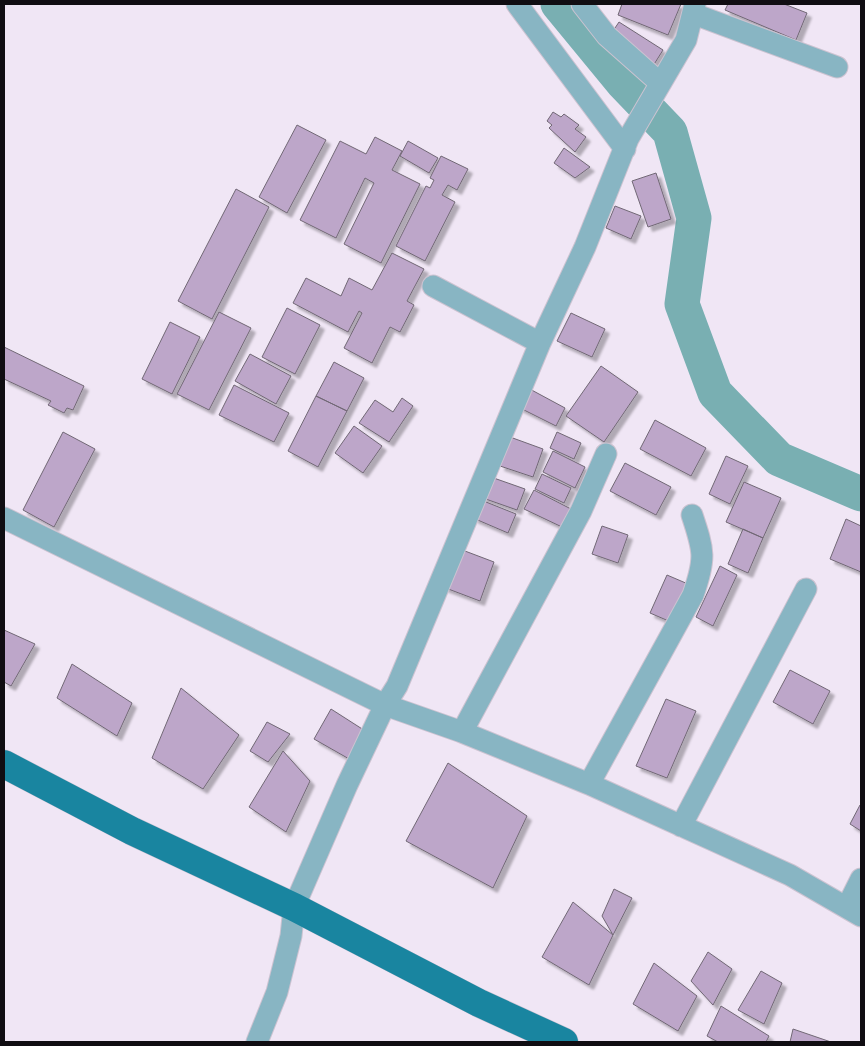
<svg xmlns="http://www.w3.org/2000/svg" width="865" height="1046" viewBox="0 0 865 1046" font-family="'Libre Baskerville',serif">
  <defs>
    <filter id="shadow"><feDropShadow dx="4.5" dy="4.5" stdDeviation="1" flood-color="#0004"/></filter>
  </defs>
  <rect width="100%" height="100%" fill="#f0e6f5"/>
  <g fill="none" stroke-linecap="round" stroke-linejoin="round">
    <path stroke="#79afb2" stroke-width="35" d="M558,4L623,83L670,132L694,218L682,304L715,393L779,459L861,494"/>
  </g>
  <path fill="#bda6c9" stroke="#716875" filter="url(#shadow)" d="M622,4H681L668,35L618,15Z
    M728,4H784L807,13L796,40L725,10Z
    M619,22L663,50L653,66L609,37Z
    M553,112L561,117L564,114L579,125L575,129L586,137L575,152L549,128L552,125L547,121Z
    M297,125L326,140L287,213L259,197Z
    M375,137L402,151L392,170L420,184L381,263L344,244L374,183L365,178L336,238L300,220L340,141L366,154Z
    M408,141L438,158L429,173L400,156Z
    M564,148L590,167L575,178L554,163Z
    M441,156L468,169L457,190L448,185L442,195L455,202L425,261L396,246L426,186L430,188L434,180L430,178Z
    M656,173L671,219L648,227L632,181Z
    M236,189L269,207L212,319L178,301Z
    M615,206L641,216L631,239L606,228Z
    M392,253L424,269L407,301L414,305L400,332L390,327L372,363L344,348L362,313L359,311L348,332L293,303L306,278L341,296L349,278L372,290Z
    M287,308L320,325L295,374L262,357Z
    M219,312L251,328L209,410L177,394Z
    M571,313L605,329L592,357L557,341Z
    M170,322L200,337L172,394L142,379Z
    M4,347L84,386L73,410L67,408L64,413L48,405L51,401L4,379Z
    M250,354L291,376L276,404L235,381Z
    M334,362L364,378L347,411L316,396Z
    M601,366L638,392L604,442L566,416Z
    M234,385L289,413L274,442L219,415Z
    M526,387L565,408L556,426L516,406Z
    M316,396L347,411L318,467L288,451Z
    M402,398L413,406L389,442L359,423L375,400L393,412Z
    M655,420L706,448L691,476L640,449Z
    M354,426L382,446L363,473L335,453Z
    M63,432L95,449L54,527L23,510Z
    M557,432L581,443L574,459L550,448Z
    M510,437L543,449L533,477L500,466Z
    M553,451L585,467L575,488L543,472Z
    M726,456L748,466L730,504L709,494Z
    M625,463L671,487L656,515L610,491Z
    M542,474L571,488L564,503L535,489Z
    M488,476L525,489L517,510L480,497Z
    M744,482L781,498L763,538L726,522Z
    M534,490L571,509L562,527L524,509Z
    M481,500L516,514L508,533L473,518Z
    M846,519L861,526V572L830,559Z
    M602,526L628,535L618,563L592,554Z
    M743,529L763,538L748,573L728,564Z
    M457,548L494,562L480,601L443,587Z
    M720,566L737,575L713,626L696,617Z
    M667,575L688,584L671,622L650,613Z
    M4,630L35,644L11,686L4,682Z
    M72,664L132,703L117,736L57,698Z
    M790,670L830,691L813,724L773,702Z
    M181,688L239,735L203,789L152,758Z
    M666,699L696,711L667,778L636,766Z
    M331,709L370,734L358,764L314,739Z
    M267,722L290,734L268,762L250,751Z
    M283,751L310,781L286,832L249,807Z
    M448,763L527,816L493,888L406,841Z
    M860,805L861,806V831L850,824Z
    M614,889L632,898L613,935L602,916Z
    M573,902L613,935L589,985L542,957Z
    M708,952L732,969L713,1005L691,981Z
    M654,963L697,996L678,1031L633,1004Z
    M761,971L782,983L764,1024L738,1010Z
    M721,1006L769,1036L766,1042H718L707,1036Z
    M793,1029L831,1042H790Z"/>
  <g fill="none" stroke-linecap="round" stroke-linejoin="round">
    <defs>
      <path id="minor" d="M517,4L625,149
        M582,4L607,36L660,83
        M694,14L837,67
        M433,286L540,343
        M4,518L385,705L462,732L589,784L790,875L861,916
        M462,732L581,511L606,454
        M589,784L693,595C706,558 704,551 692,515
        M681,826L806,589
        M847,907L861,879
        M257,1042L277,992L291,936L294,907L347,785L385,705L397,686L540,343L585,247L628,139L686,40L695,4"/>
      <path id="major" d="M4,764L132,831L294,907L479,1003L564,1042"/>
    </defs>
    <use href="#minor" stroke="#ccc3d1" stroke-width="23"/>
    <use href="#major" stroke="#ccc3d1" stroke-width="29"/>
    <use href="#minor" stroke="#88b5c3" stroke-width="21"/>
    <use href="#major" stroke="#1985a0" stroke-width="28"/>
  </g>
  <rect width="865" height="1046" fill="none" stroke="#100d12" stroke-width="10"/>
</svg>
